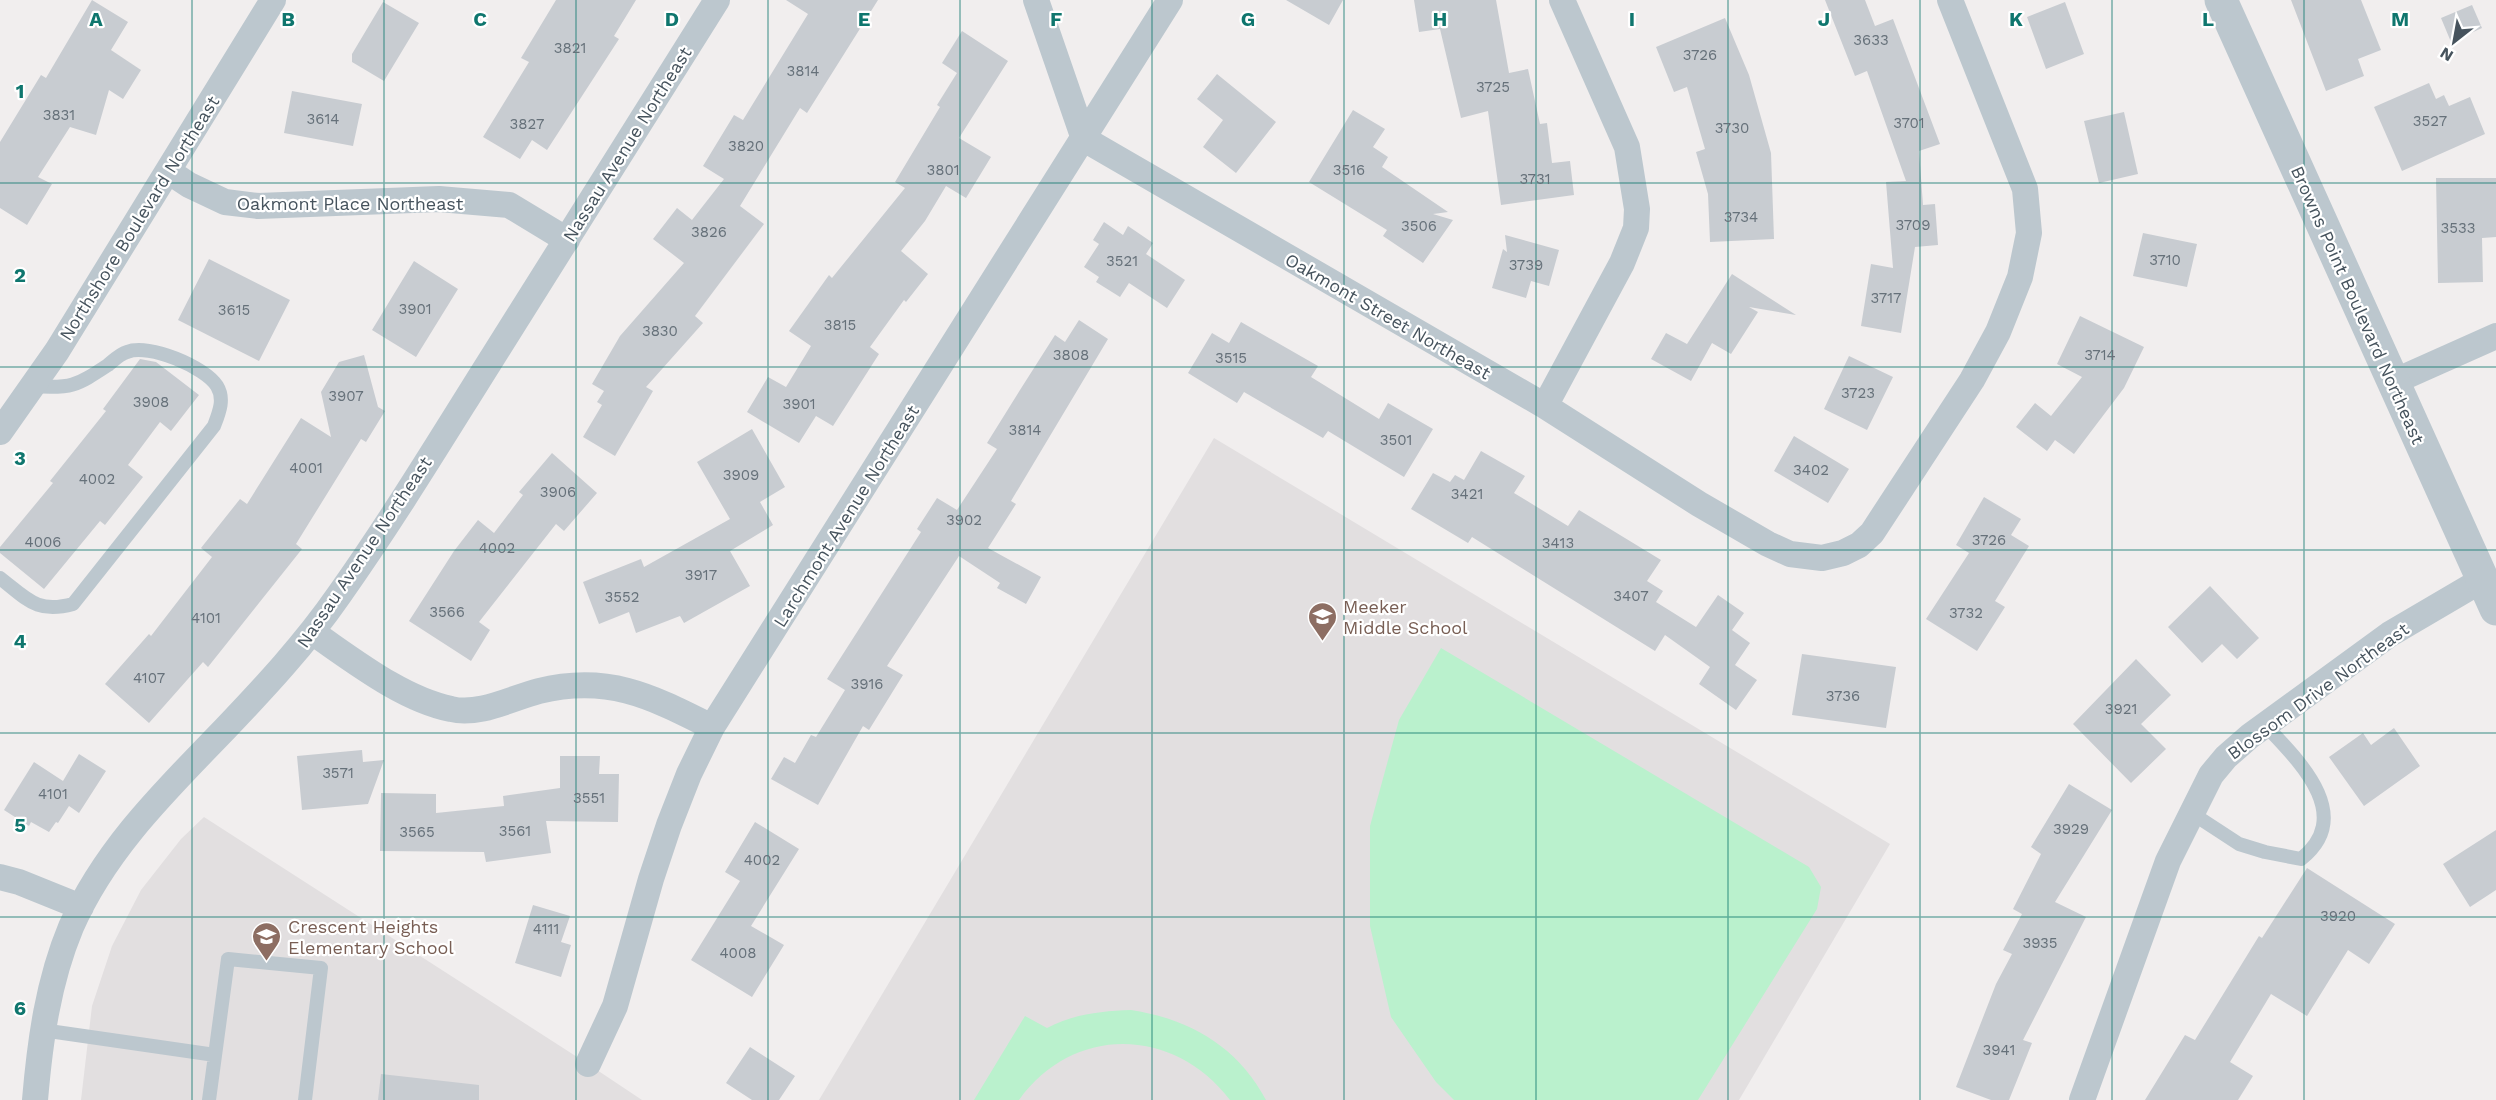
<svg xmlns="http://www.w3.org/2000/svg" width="2496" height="1100" viewBox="0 0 2496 1100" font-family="'Work Sans',sans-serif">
  <rect width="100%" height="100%" fill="#f1eeee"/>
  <path fill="#e2dfe0" d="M1214,438L1890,844L1739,1100H819Z
    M204,817L588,1064L642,1100H81L92,1006L112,946L141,890L181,839Z"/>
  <path fill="#baf1cd" d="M1441,648L1809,867L1821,887L1817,909L1698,1100H1454L1436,1082L1391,1017L1370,926V826L1399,720Z
    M1131,1010C1190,1019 1238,1047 1266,1100H1230C1174,1027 1074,1024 1019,1100H974L1025,1016L1047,1028C1073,1014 1102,1011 1131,1010Z"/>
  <path fill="#c8ccd1" d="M92,0L128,22L111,50L141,70L123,99L109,90L96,135L70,127L38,177L52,184L27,225L0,208V142L41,75L46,78Z
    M556,0H636L614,36L619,39L547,150L532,140L520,159L483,137L529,62L521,58Z
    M786,0H878L807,113L800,108L740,206L764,224L695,316L703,323L646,387L653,391L615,456L583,437L602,405L597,402L604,391L592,384L620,336L684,263L653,239L677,208L692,220L724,179L703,166L734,115L743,120L808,14Z
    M1286,0H1343L1329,25Z
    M1414,0H1496L1509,73L1528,69L1540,124L1547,123L1552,163L1570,161L1574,195L1501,205L1488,111L1461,118L1440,29L1419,32Z
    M1825,0H1865L1875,26L1893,19L1940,144L1919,151L1923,205L1935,204L1938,245L1915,247L1901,333L1861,326L1871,264L1893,268L1886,182L1906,181L1867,71L1855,76Z
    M2291,0H2361L2381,50L2358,59L2364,76L2326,91Z
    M383,2L419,23L384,81L352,62V54Z
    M2065,2L2084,54L2046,69L2027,17Z
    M2472,5L2482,28L2451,42L2441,18Z
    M1725,18L1749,75L1771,153L1774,239L1710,242L1708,194L1696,152L1705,149L1687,87L1674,92L1656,47Z
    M962,31L1008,61L959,138L991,157L966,198L946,186L925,221L901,251L928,274L906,302L904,300L870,347L879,354L833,426L816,416L799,443L747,412L768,377L786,387L811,346L789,331L829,275L832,278L905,188L895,182L940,107L937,105L957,73L942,63Z
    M1217,74L1276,122L1236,173L1203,147L1223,120L1197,99Z
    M2429,83L2436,99L2444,95L2449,106L2470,97L2485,134L2402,171L2374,107Z
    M292,91L362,104L353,146L284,133Z
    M1353,110L1385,129L1373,147L1388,157L1382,167L1448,212L1433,214L1453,220L1423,263L1383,236L1387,230L1309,182Z
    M2124,112L2138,174L2099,183L2084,121Z
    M2436,178H2496V237L2482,238L2483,282L2438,283Z
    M1104,222L1123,235L1128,226L1153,243L1146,254L1185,280L1167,308L1129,283L1120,297L1096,282L1099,277L1084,267L1099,244L1093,240Z
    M2143,233L2197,244L2187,287L2133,276Z
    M1505,235L1559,250L1549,286L1531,281L1526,298L1492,288L1503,249L1507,252Z
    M209,259L290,300L259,361L178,320Z
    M414,261L458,289L416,357L372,330Z
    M1732,274L1796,315L1749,307L1758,312L1731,354L1712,343L1691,381L1651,359L1666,333L1687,344Z
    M2080,316L2144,347L2124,388L2074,454L2055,440L2047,451L2016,427L2035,403L2051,416L2082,377L2057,364Z
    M1079,320L1108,339L1011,501L1016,504L988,548L1041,577L1026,604L997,588L1000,583L959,556L887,666L903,675L869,730L863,726L818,805L771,779L784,757L795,763L811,735L816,737L845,690L827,679L921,532L917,529L937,498L957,510L997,449L987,443L1020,390L1055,335L1065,342Z
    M1241,322L1318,366L1311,377L1379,419L1388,403L1433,429L1404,477L1328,431L1323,438L1244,392L1237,403L1188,373L1212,333L1229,343Z
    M364,355L378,407L385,411L366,442L361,439L296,544L302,549L208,667L203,662L149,723L105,684L149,634L151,636L212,557L201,548L240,499L247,504L301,418L331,437L321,392L339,362Z
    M1849,356L1893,377L1867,430L1824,409Z
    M140,359L156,362L199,395L171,431L160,422L128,465L143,477L105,525L100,521L44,589L0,553V547L53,483L50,481L106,411L103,409Z
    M752,429L785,487L760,502L773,525L730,551L750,586L684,623L680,616L636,633L629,612L599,624L583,582L641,559L644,567L730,519L697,462Z
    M1794,436L1849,469L1828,503L1774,471Z
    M1481,451L1525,476L1514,493L1568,526L1579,510L1661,560L1647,581L1663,591L1656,602L1696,627L1718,595L1744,613L1732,630L1750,643L1735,665L1757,680L1736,710L1699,684L1710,667L1665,635L1655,651L1472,537L1468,543L1411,509L1433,473L1450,482L1455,475L1464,480Z
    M552,453L597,493L564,531L556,524L479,622L490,630L471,661L409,621L454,551L478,520L494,533L523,495L519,492Z
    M1984,497L2021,519L2011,535L2029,546L1995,601L2005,607L1977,651L1926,619L1969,553L1956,545Z
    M2210,586L2259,638L2237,659L2222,644L2202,663L2168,627Z
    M1802,654L1896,667L1886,728L1792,715Z
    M2136,659L2171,695L2141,724L2166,749L2131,783L2073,724Z
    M2394,728L2420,766L2364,806L2329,757L2363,733L2371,745Z
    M362,750L363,762L384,760L368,804L302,810L297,756Z
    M79,754L106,771L79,813L69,806L58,823L56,822L49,832L31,822L29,826L4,810L34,762L63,781Z
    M560,756H600L599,774H619L618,822L546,821L551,853L486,862L484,852L380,851L381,793L436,794V813L504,806L503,796L560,788Z
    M2069,784L2112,810L2055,902L2086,917L2023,1040L2032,1043L2009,1100H1991L1956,1087L1996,984L2012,954L2003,950L2022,914L2013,909L2041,854L2031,847Z
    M755,822L799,849L751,926L784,945L752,997L691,960L740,881L725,872Z
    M2496,830V890L2470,907L2443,864Z
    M2307,868L2395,924L2369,964L2348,950L2307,1016L2271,994L2230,1062L2253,1076L2238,1100H2145L2185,1035L2195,1040L2259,936L2262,938Z
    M533,905L570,916L561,942L571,945L561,977L515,963Z
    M750,1047L795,1076L779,1100H752L726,1083Z
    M381,1074L479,1085V1100H378Z"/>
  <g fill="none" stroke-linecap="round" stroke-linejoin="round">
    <path stroke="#bcc7ce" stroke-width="14" d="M0,578C27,599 37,614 73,604L214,426C219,413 225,399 217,386C205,367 149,343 127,352C120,354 114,360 108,365C76,386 71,389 32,386
      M2190,812L2239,844L2265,852L2301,859C2356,815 2298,760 2265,725
      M42,1030L215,1055
      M209,1100L228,959L321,968L305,1100"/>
    <path stroke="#bcc7ce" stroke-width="26" d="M1036,0L1084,139L1545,406L1699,504L1768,544L1790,554L1822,558L1843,553L1859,545L1872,533L1972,380L1998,332L2020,277L2029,233L2025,189L1950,0
      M168,171L189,185L225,202L258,206L439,199L509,205L567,240
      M2393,382L2496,336
      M1545,406L1622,263L1636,228L1637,209L1627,147L1562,0
      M0,432L57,351L273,0
      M312,632C353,660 402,699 451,709C479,716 512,698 539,691C609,674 652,697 712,727
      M0,877L19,882L81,907
      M588,1064L615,1006L651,879L669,825L689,774L712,727L1170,0
      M35,1100C40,1041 48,982 71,927C105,849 166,790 224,730C265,687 305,644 339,595C392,520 440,441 489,363C565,242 641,121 717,0
      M2082,1100L2168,861L2211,775L2226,757L2250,736L2390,634L2482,580"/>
    <path stroke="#bcc7ce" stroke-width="33" d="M2221,0L2496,609"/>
  </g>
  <path fill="none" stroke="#0f766e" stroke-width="1.5" stroke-opacity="0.55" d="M192,0V1100M384,0V1100M576,0V1100M768,0V1100M960,0V1100M1152,0V1100M1344,0V1100M1536,0V1100M1728,0V1100M1920,0V1100M2112,0V1100M2304,0V1100M0,183H2496M0,367H2496M0,550H2496M0,733H2496M0,917H2496"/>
  <defs>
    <symbol id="school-pin" viewBox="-11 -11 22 30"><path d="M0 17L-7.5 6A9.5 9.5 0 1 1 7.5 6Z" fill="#8d6e63" stroke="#fff"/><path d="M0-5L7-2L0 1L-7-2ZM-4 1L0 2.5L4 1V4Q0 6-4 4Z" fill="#fff"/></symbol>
  </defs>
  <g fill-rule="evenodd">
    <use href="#school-pin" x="1306" y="600" width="33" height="45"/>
    <use href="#school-pin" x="250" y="920" width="33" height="45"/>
  </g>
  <g text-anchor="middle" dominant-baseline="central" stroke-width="4.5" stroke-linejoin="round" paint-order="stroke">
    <g font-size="15" fill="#66717a">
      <text x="1871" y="40">3633</text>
      <text x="570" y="48">3821</text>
      <text x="1700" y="55">3726</text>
      <text x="803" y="71">3814</text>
      <text x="1493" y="87">3725</text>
      <text x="59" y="115">3831</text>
      <text x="323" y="119">3614</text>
      <text x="2430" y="121">3527</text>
      <text x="1909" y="123">3701</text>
      <text x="527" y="124">3827</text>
      <text x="1732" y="128">3730</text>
      <text x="746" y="146">3820</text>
      <text x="943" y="170">3801</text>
      <text x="1349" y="170">3516</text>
      <text x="1535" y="179">3731</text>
      <text x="1741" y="217">3734</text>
      <text x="1913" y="225">3709</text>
      <text x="1419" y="226">3506</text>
      <text x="2458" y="228">3533</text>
      <text x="709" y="232">3826</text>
      <text x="2165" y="260">3710</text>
      <text x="1122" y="261">3521</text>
      <text x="1526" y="265">3739</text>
      <text x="1886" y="298">3717</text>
      <text x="415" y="309">3901</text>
      <text x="234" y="310">3615</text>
      <text x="840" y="325">3815</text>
      <text x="660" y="331">3830</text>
      <text x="1071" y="355">3808</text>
      <text x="2100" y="355">3714</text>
      <text x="1231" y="358">3515</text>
      <text x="1858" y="393">3723</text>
      <text x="346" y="396">3907</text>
      <text x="151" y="402">3908</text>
      <text x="799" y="404">3901</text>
      <text x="1025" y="430">3814</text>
      <text x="1396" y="440">3501</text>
      <text x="306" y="468">4001</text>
      <text x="1811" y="470">3402</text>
      <text x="741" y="475">3909</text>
      <text x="97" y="479">4002</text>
      <text x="558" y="492">3906</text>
      <text x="1467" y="494">3421</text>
      <text x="964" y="520">3902</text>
      <text x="1989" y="540">3726</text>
      <text x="43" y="542">4006</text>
      <text x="1558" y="543">3413</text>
      <text x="497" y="548">4002</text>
      <text x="701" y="575">3917</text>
      <text x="1631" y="596">3407</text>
      <text x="622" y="597">3552</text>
      <text x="447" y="612">3566</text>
      <text x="1966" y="613">3732</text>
      <text x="206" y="618">4101</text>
      <text x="149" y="678">4107</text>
      <text x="867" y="684">3916</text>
      <text x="1843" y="696">3736</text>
      <text x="2121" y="709">3921</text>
      <text x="338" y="773">3571</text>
      <text x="53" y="794">4101</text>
      <text x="589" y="798">3551</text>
      <text x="2071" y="829">3929</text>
      <text x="515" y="831">3561</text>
      <text x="417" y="832">3565</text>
      <text x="762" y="860">4002</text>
      <text x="2338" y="916">3920</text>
      <text x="546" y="929">4111</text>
      <text x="2040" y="943">3935</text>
      <text x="738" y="953">4008</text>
      <text x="1999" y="1050">3941</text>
    </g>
    <g font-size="18" fill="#46535d" stroke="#fff">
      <text transform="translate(627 144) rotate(-58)">Nassau Avenue Northeast</text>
      <text x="350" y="203">Oakmont Place Northeast</text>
      <text transform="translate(139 218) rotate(-58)">Northshore Boulevard Northeast</text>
      <text transform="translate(2358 305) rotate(66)">Browns Point Boulevard Northeast</text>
      <text transform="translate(1388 316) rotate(30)">Oakmont Street Northeast</text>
      <text transform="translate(846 516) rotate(-58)">Larchmont Avenue Northeast</text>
      <text transform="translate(364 552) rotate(-56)">Nassau Avenue Northeast</text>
      <text transform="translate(2318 691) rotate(-36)">Blossom Drive Northeast</text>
    </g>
    <g font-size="18" fill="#785e54" stroke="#fff" text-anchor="start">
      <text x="1343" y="606">Meeker<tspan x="1343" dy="21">Middle School</tspan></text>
      <text x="288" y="926">Crescent Heights<tspan x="288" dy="21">Elementary School</tspan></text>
    </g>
  </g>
  <g font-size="20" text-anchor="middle" font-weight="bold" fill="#0f766e" stroke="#fff" stroke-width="4.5" stroke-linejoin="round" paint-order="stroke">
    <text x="96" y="26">A</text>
    <text x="288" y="26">B</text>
    <text x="480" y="26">C</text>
    <text x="672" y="26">D</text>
    <text x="864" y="26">E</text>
    <text x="1056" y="26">F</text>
    <text x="1248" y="26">G</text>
    <text x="1440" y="26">H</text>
    <text x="1632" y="26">I</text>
    <text x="1824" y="26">J</text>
    <text x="2016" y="26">K</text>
    <text x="2208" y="26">L</text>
    <text x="2400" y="26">M</text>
    <text x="20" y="98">1</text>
    <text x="20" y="282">2</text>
    <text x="20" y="465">3</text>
    <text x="20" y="648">4</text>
    <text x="20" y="832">5</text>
    <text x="20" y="1015">6</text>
  </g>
  <g transform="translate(2454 42) rotate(211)" stroke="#ffffff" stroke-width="4.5" paint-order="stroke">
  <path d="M0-4.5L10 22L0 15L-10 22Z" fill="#46535d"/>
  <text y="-9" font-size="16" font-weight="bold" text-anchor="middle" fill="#46535d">N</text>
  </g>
</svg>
